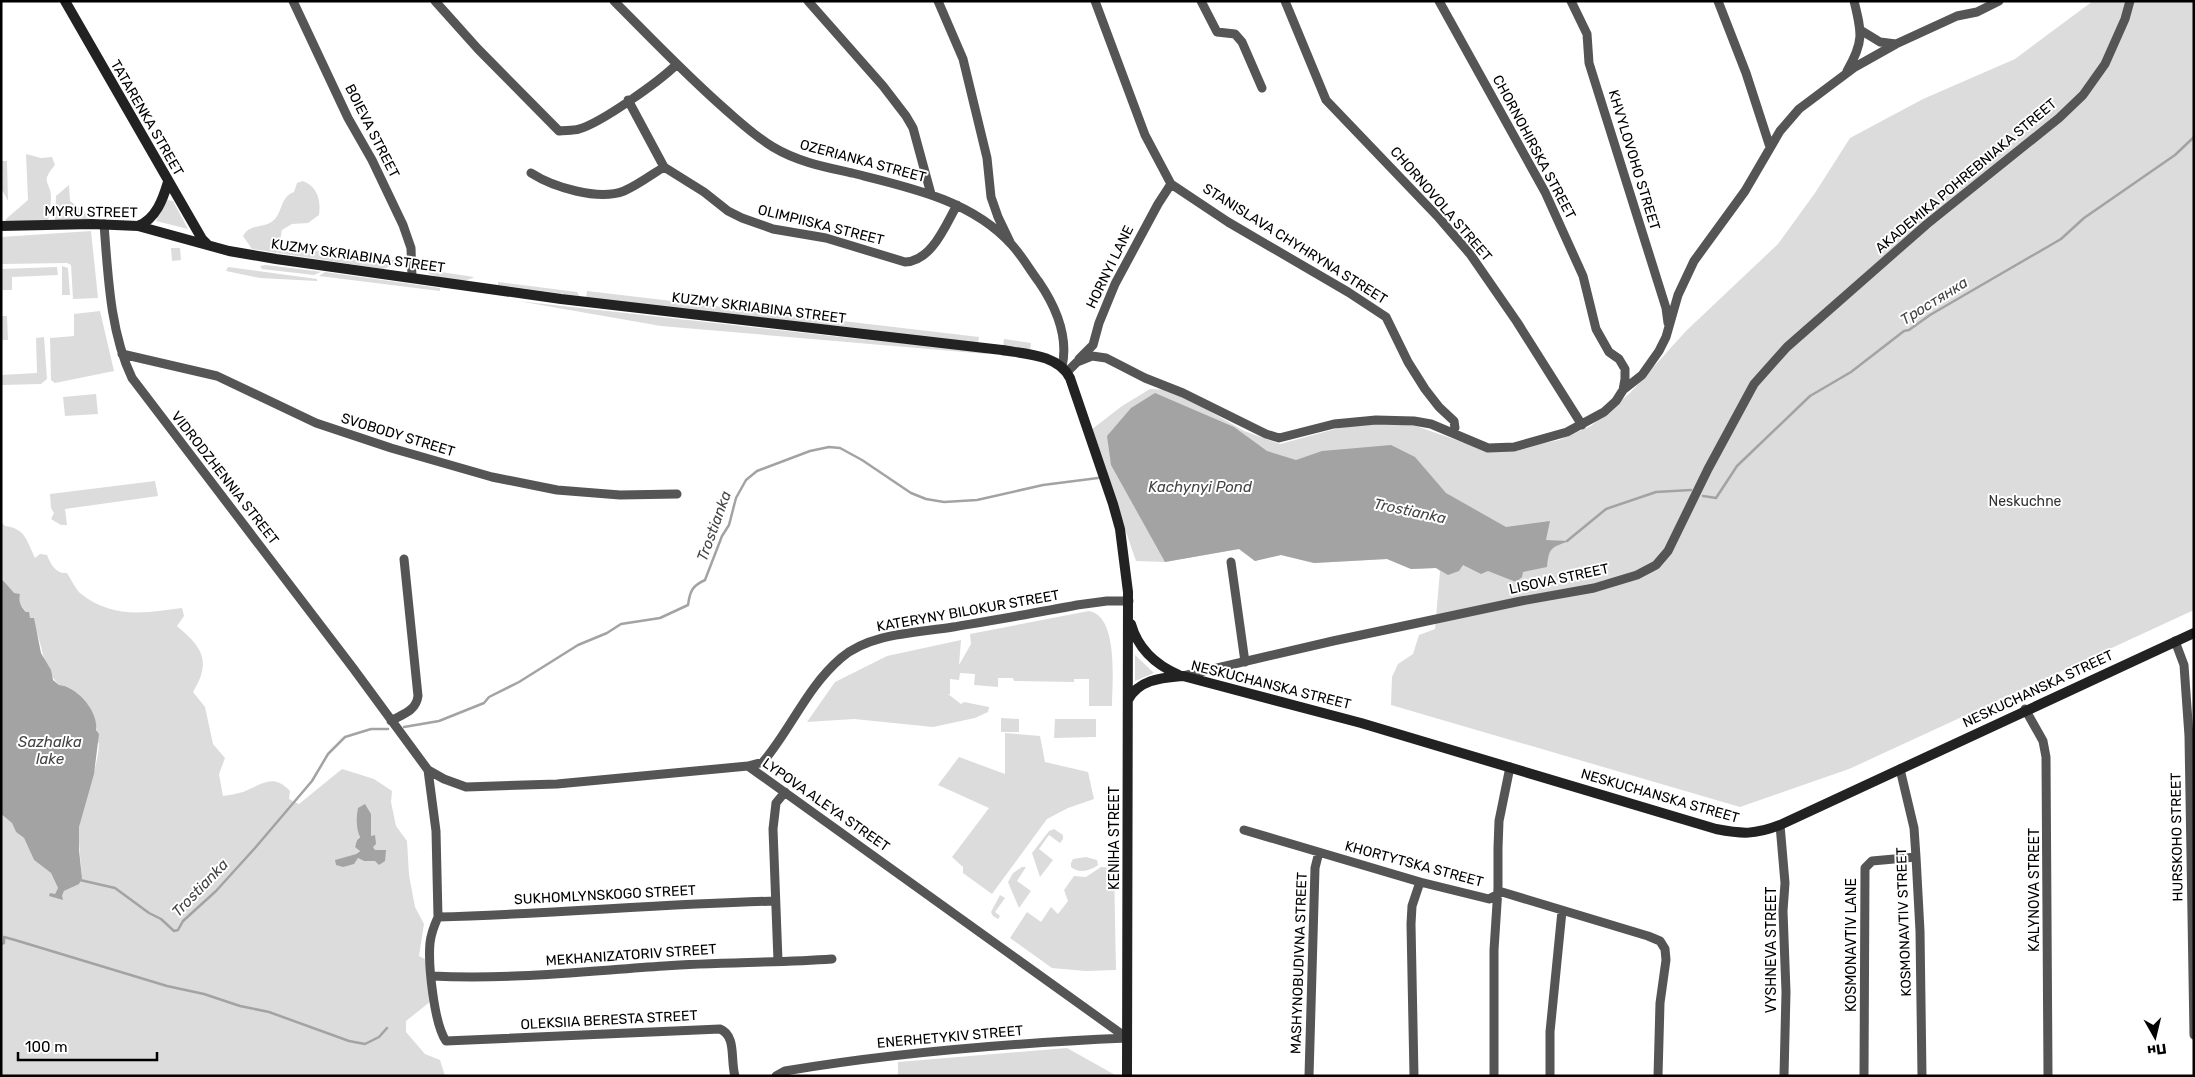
<svg xmlns="http://www.w3.org/2000/svg" width="2195" height="1077" viewBox="0 0 2195 1077" font-family="Rubik,sans-serif">
  <rect width="100%" height="100%" fill="#fff"/>
  <path fill="#dcdcdc" fill-rule="evenodd" d="M2093,1H2194V610L1849,769L1740,807L1391,705L1392,677L1398,664L1413,654L1419,635L1435,629L1440,571L1436,568L1411,569L1387,559L1314,563L1281,555L1255,561L1239,549L1165,562L1136,561L1091,430L1122,406L1150,389L1173,390L1244,431L1280,444L1361,422L1416,426L1482,449L1501,452L1559,440L1591,426L1630,393L1686,331L1778,244L1815,193L1850,138L1923,99L2015,59Z
    M26,154L41,158L52,157L55,165C39,184 51,180 51,198C51,206 49,214 48,222L6,223V219L28,200Z
    M1,161H7L8,201L1,188Z
    M303,181C318,187 321,201 319,215L308,223L292,224L282,230L279,246L401,261L400,263L383,269L252,249L243,236C250,223 264,229 274,220C283,211 280,197 294,192L297,183Z
    M69,185L70,201L90,216V221H55L56,196Z
    M167,200L173,201L188,229L156,221Z
    M91,231L98,298L73,299L71,265L67,263L1,264V237Z
    M171,248H180L181,260L172,261Z
    M266,265L315,271L321,272L314,275L262,269L260,266Z
    M62,266L68,268L70,295H62Z
    M57,267L58,275L12,277V290H1V269Z
    M228,267L317,279V281L260,278L226,271Z
    M428,270L474,277C462,285 441,278 429,274Z
    M325,272L440,288V291L319,276Z
    M498,282L577,292L579,295V296L498,285Z
    M587,291L979,337L978,344L586,299Z
    M518,301L868,340L987,351V354L661,326Z
    M100,311L114,371L55,383L51,380L50,338L74,336V314Z
    M1,316H7L8,340H1Z
    M44,337L47,379L41,384L1,385V375L37,373L36,338Z
    M1004,339L1031,343L1030,351L1003,347Z
    M96,394L98,414L65,416L63,397Z
    M155,481L158,496L65,509L67,525H61L51,519L54,513L51,508L50,494Z
    M1,522L5,526C25,528 27,541 35,558L40,554L47,555C51,565 56,574 67,573C71,579 75,588 80,593C112,619 145,613 182,608L184,616L177,626C202,647 212,661 193,692L205,707L213,744L225,758L219,774L223,796C229,795 236,794 243,792C262,784 273,773 290,791L289,799L299,804L342,769L374,779L392,791L391,802L396,826L407,841L409,875L415,907L424,924L419,956L425,959L431,1001L406,1021V1032L425,1054L440,1060L445,1076H1V814L12,823L16,832L24,838L34,860L51,873L58,888L55,895L49,896H62L64,891L72,887L82,878C81,861 78,844 79,827C82,800 98,772 99,743L97,742C96,737 97,731 96,726C95,709 77,686 59,685C41,667 43,640 31,619C25,609 3,583 1,575C0,560 1,537 1,522ZM371,820V837L374,835L372,847L375,850H386L375,860L364,861L358,858L336,860L356,854L360,850L355,847L357,840Z
    M1089,611C1119,616 1112,684 1112,706H1089V679H1074V682L1014,681L1013,678H998V687L974,685L975,674L960,673L959,680L950,679V694H948L961,704L964,702L989,707L988,712L975,718L933,727L854,719L807,722L835,682L887,656L961,640L959,665L971,644L970,634Z
    M1135,655L1154,673L1135,681Z
    M1001,718L1019,719V732H1001Z
    M1055,719H1096V737L1054,738Z
    M1005,733L1040,736L1045,762L1088,772L1094,799L1068,808L1047,819L992,894L963,873V867L952,857L989,808L938,785L959,757L1005,774Z
    M1054,829L1063,835V839L1060,843L1049,835L1039,849L1053,860L1040,877L1032,853L1049,831Z
    M1086,857L1097,860L1098,865C1090,871 1079,874 1071,867V863L1073,859Z
    M1022,867H1026L1017,881L1031,891L1019,908L1008,882L1013,873Z
    M1101,867L1114,868L1116,970L1086,971L1052,968L1010,938L1027,912L1041,922L1051,907L1058,914L1068,901L1064,890L1074,876L1086,877Z
    M1000,895L1005,898L995,912L1000,916L998,919L993,916L991,912Z
    M1067,1048L1117,1076H898V1062Z"/>
  <path fill="#a3a3a3" d="M1155,393L1234,427L1267,451L1296,460L1322,451L1391,445L1415,457L1446,493L1506,527L1550,521L1546,540L1569,541C1551,548 1549,547 1547,567L1523,572L1522,577L1516,582L1488,571L1481,574L1463,565L1459,571L1448,575L1436,568L1411,569L1387,559L1314,563L1281,555L1255,561L1239,549L1165,562L1111,465L1107,436L1131,408Z
    M1,578L14,593L20,594C18,602 21,606 26,612H29L30,618H34L41,653L51,670L53,680L59,685C77,686 99,712 96,730L99,734L94,774L79,827V850L82,878L79,884L64,891L62,896L63,900L49,896L50,893L55,894L58,888L51,873L34,860L24,838L16,832L12,823L1,814Z
    M365,804L371,814V836L375,835L376,844L373,847L375,850H386L385,861L379,865L375,861H364L358,858L354,864L343,867L336,865L335,860L356,854L360,851L355,847L357,840L360,837C356,828 356,818 358,808Z"/>
  <g fill="none" stroke-linecap="round" stroke-linejoin="round">
    <path stroke="#a3a3a3" stroke-width="2.5" d="M1703,496L1716,498L1737,466L1810,396L1851,372L1904,331L1909,330L1930,315L2061,239L2084,218L2175,155L2194,137
      M1567,541L1606,509L1656,492L1691,490
      M404,727L439,721L484,703L489,697L519,682L578,645L607,633L621,624L660,618L688,605C690,591 692,586 705,580L722,536L729,525L736,498L746,480L757,471L810,451L829,447L840,448L862,460L911,493L926,499L944,502L977,500L1043,485L1098,478
      M80,880L115,888L149,913L161,919L174,931L178,930L183,921L216,891L255,848L312,781L328,754L345,737L371,729H388
      M1,944L4,943V937L15,940L167,986L204,994L240,1006L269,1012L349,1041L365,1044L379,1037L387,1028"/>
    <path stroke="#555" stroke-width="9" d="M293,1L348,118L372,160L403,225L411,248L412,277
      M435,1L478,49L559,131C565,130 573,131 579,129C601,123 660,81 677,64
      M614,1C651,38 687,76 726,110C741,123 756,137 773,147C798,162 825,167 852,173C908,187 972,200 1012,245C1022,256 1030,270 1039,282C1056,307 1069,336 1062,367
      M808,1L883,86L906,116L913,128L931,194
      M938,1L963,59L987,158L991,197L998,217L1010,242
      M1201,1L1217,32L1235,34L1242,42L1262,88
      M1285,1L1326,100L1439,218L1470,254L1517,322L1582,425
      M1439,1L1545,192L1583,276L1596,329L1609,352L1619,359L1625,369V379L1623,390
      M1571,1L1587,34L1589,63L1666,308L1668,323
      M1718,1L1746,73L1770,147
      M1862,31L1880,42L1896,44
      M1847,71C1864,42 1862,33 1854,1
      M628,100L664,167L704,192L728,211L742,218L773,229L826,238L905,262C932,261 945,226 957,205
      M531,173C553,187 598,201 624,191C638,185 651,175 664,167
      M104,224C108,275 110,332 132,378L353,668L428,770L444,779L466,787L557,784L748,766L1127,1038
      M122,354L217,376L316,423L391,448L492,477L557,490L620,495L677,494
      M1079,359L1093,345L1099,323L1115,284L1158,204L1171,184
      M1067,372L1077,362L1092,356L1106,358L1145,378L1183,393L1266,434L1279,438L1334,424L1376,420L1414,421L1431,424L1450,432L1455,428L1454,421L1439,407L1425,389L1408,362L1386,317L1348,292L1228,222L1171,184L1145,135L1095,1
      M1450,432L1488,448L1514,447L1567,432L1604,412L1616,401L1623,390L1642,375L1659,351L1666,337L1678,295L1694,261L1745,191L1780,131L1799,109L1855,67L1896,44L1957,16L1977,12L1999,1
      M1231,562L1245,662
      M2175,641L2184,665L2189,736L2194,1035
      M1183,676L1333,641L1521,601L1594,588L1637,575L1656,565L1668,551L1708,469L1754,384L1787,347L1927,224L2059,118L2083,95L2105,64L2125,19L2130,1
      M2025,709L2043,741L2046,757L2048,1076
      M391,721C403,714 416,711 418,696L404,559
      M748,766L763,762C791,729 807,687 841,658C870,633 917,633 953,627C994,620 1036,613 1077,605L1107,601H1129
      M1900,769L1914,828L1916,857L1920,931L1922,1076
      M428,770L436,831L438,917C434,926 431,933 430,943C428,964 434,1024 446,1041L720,1029C737,1036 730,1060 735,1076
      M1780,825L1785,883L1783,911L1786,992L1784,1076
      M1244,830L1420,882L1481,897L1489,899L1502,892L1648,936L1660,941L1665,949L1666,960L1660,1003L1658,1076
      M438,917C550,914 662,904 775,901
      M778,961L773,829L776,803L785,792
      M432,976C509,980 587,971 664,966C720,962 776,963 832,959
      M776,1076L785,1071C898,1052 1013,1043 1127,1038
      M1309,1076L1315,868L1319,852
      M1414,1076L1411,924L1412,906L1420,882
      M1494,1076V950L1498,888V848L1499,821L1510,767
      M1550,1076V1032L1562,911
      M1864,1076L1865,868L1872,861L1916,857"/>
    <path stroke="#222" stroke-width="10" d="M65,1L202,239L207,244
      M1,226L92,224L138,226L229,251L276,259L561,299L1002,350C1024,354 1058,354 1070,378L1113,504L1120,529L1128,592L1127,1076
      M138,226C156,219 163,199 168,182
      M1131,624C1138,649 1156,665 1179,675
      M1128,700C1139,679 1162,678 1183,676L1361,723L1716,829C1742,834 1755,835 1780,825L2194,633"/>
  </g>
  <g text-anchor="middle" dominant-baseline="central" stroke-width="4" stroke-linejoin="round" paint-order="stroke">
    <g font-size="14" fill="#000" stroke="#fff">
      <text transform="translate(147 118) rotate(60)">TATARENKA STREET</text>
      <text transform="translate(372 131) rotate(63)">BOIEVA STREET</text>
      <text transform="translate(1534 147) rotate(62)">CHORNOHIRSKA STREET</text>
      <text transform="translate(1634 160) rotate(73)">KHVYLOVOHO STREET</text>
      <text transform="translate(863 161) rotate(15)">OZERIANKA STREET</text>
      <text transform="translate(1966 176) rotate(-40)">AKADEMIKA POHREBNIAKA STREET</text>
      <text transform="translate(1441 204) rotate(49)">CHORNOVOLA STREET</text>
      <text transform="translate(91 212) rotate(1)">MYRU STREET</text>
      <text transform="translate(821 225) rotate(14)">OLIMPIISKA STREET</text>
      <text transform="translate(1295 244) rotate(32)">STANISLAVA CHYHRYNA STREET</text>
      <text transform="translate(358 256) rotate(8)">KUZMY SKRIABINA STREET</text>
      <text transform="translate(1110 267) rotate(-64)">HORNYI LANE</text>
      <text transform="translate(759 308) rotate(7)">KUZMY SKRIABINA STREET</text>
      <text transform="translate(398 435) rotate(17)">SVOBODY STREET</text>
      <text transform="translate(225 478) rotate(52)">VIDRODZHENNIA STREET</text>
      <text transform="translate(1559 579) rotate(-12)">LISOVA STREET</text>
      <text transform="translate(968 611) rotate(-10)">KATERYNY BILOKUR STREET</text>
      <text transform="translate(1271 685) rotate(14)">NESKUCHANSKA STREET</text>
      <text transform="translate(2038 689) rotate(-25)">NESKUCHANSKA STREET</text>
      <text transform="translate(1660 796) rotate(16)">NESKUCHANSKA STREET</text>
      <text transform="translate(826 805) rotate(35)">LYPOVA ALEYA STREET</text>
      <text transform="translate(2177 837) rotate(-91)">HURSKOHO STREET</text>
      <text transform="translate(1114 838) rotate(-90)">KENIHA STREET</text>
      <text transform="translate(1414 864) rotate(15)">KHORTYTSKA STREET</text>
      <text transform="translate(2034 890) rotate(-90)">KALYNOVA STREET</text>
      <text transform="translate(605 895) rotate(-3)">SUKHOMLYNSKOGO STREET</text>
      <text transform="translate(1904 922) rotate(-92)">KOSMONAVTIV STREET</text>
      <text transform="translate(1851 945) rotate(-90)">KOSMONAVTIV LANE</text>
      <text transform="translate(1771 950) rotate(-90)">VYSHNEVA STREET</text>
      <text transform="translate(631 955) rotate(-4)">MEKHANIZATORIV STREET</text>
      <text transform="translate(1299 963) rotate(-88)">MASHYNOBUDIVNA STREET</text>
      <text transform="translate(609 1020) rotate(-3)">OLEKSIIA BERESTA STREET</text>
      <text transform="translate(950 1037) rotate(-5)">ENERHETYKIV STREET</text>
    </g>
    <g font-size="14" fill="#333" stroke="#fff">
      <text x="2025" y="501">Neskuchne</text>
    </g>
    <g font-size="15" font-style="italic" fill="#444" stroke="#fff">
      <text transform="translate(1934 301) rotate(-32)">Тростянка</text>
      <text x="1200" y="487">Kachynyi Pond</text>
      <text transform="translate(1410 511) rotate(12)">Trostianka</text>
      <text transform="translate(714 526) rotate(-70)">Trostianka</text>
      <text x="50" y="742">Sazhalka<tspan x="50" dy="17">lake</tspan></text>
      <text transform="translate(200 888) rotate(-46)">Trostianka</text>
    </g>
  </g>
  <rect width="2195" height="1077" fill="none" stroke="#000000" stroke-width="5"/>
  <g transform="translate(2155 1037) rotate(172)" stroke="#ffffff" stroke-width="4" paint-order="stroke">
  <path d="M0-4L9 19L0 12L-9 19Z" fill="#000000"/>
  <text y="-8" font-size="14" font-weight="bold" text-anchor="middle" fill="#000000">Пн</text>
  </g>
  <path d="M18 1052v8h139v-8" fill="none" stroke="#000000" stroke-width="2.5"/>
  <text x="25" y="1052" font-size="15" fill="#000000" stroke="#ffffff" stroke-width="4" paint-order="stroke">100 m</text>
</svg>
